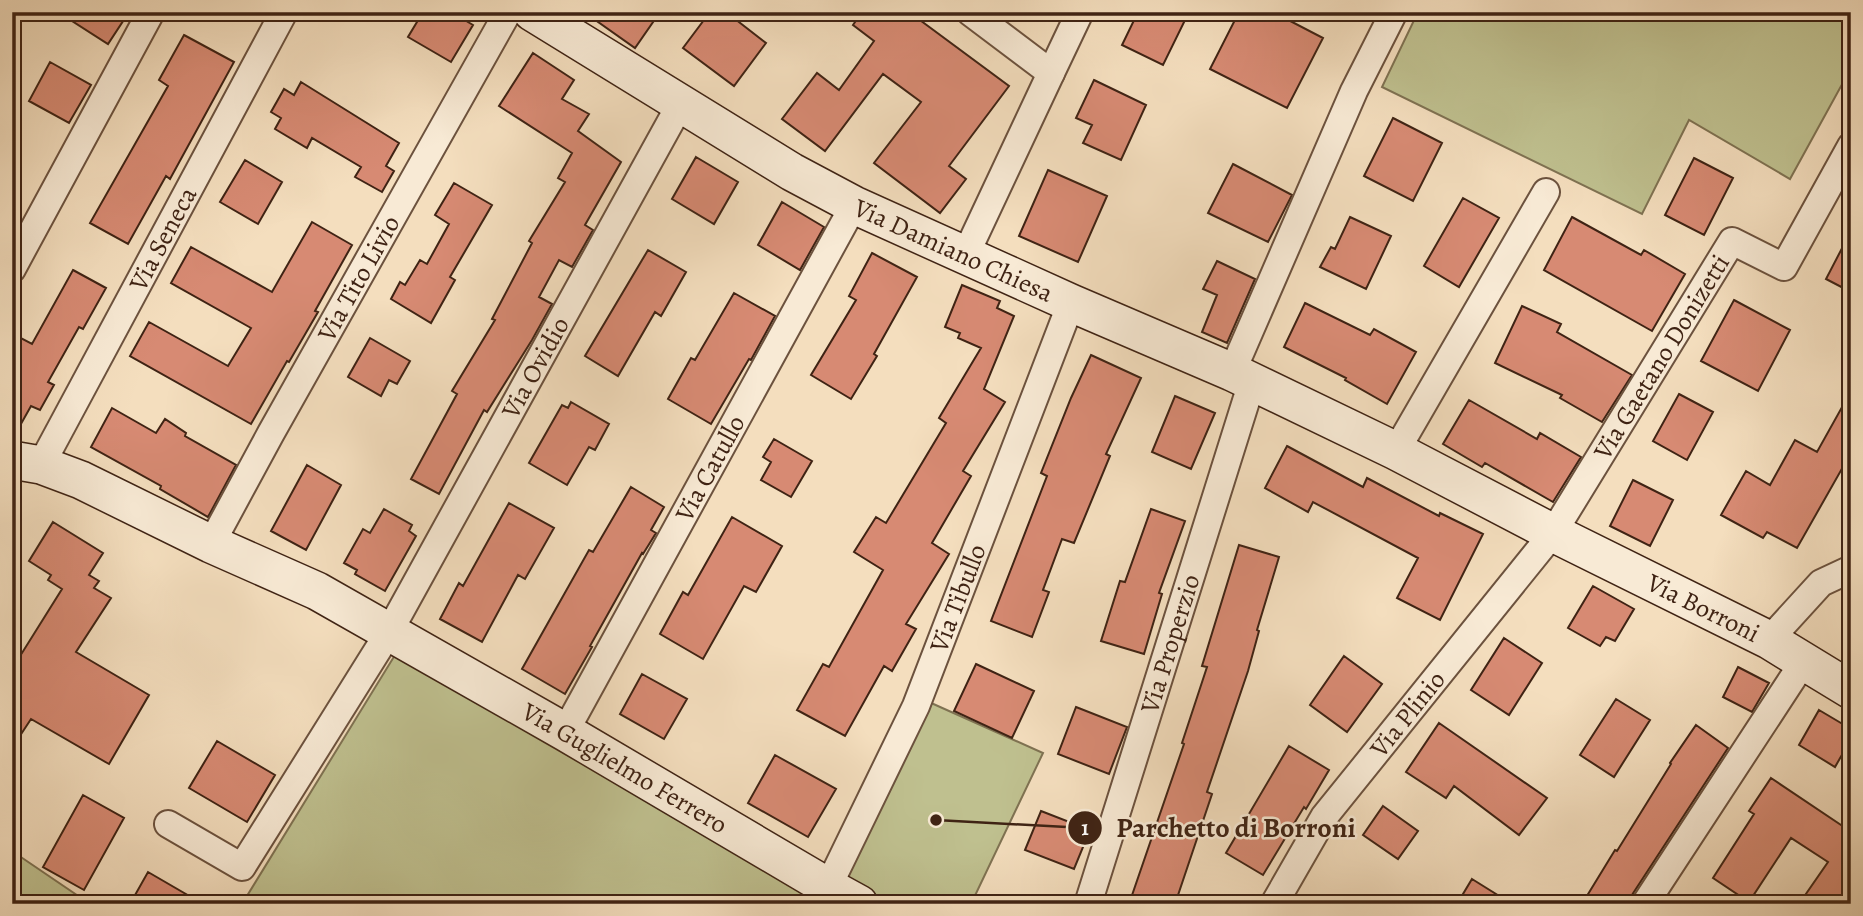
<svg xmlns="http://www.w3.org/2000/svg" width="1863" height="916" viewBox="0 0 1863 916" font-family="Alegreya,serif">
  <rect width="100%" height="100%" fill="#f4debe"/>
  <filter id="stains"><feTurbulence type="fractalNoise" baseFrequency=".00286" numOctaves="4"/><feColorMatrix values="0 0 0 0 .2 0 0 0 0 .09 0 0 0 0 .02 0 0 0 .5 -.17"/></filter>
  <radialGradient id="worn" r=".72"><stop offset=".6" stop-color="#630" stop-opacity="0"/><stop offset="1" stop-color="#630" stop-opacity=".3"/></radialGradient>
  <path fill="#bfc08f" stroke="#7f7252" stroke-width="2" d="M1418,12H1851V68L1790,179L1689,120L1642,214L1382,87Z
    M395,655L841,904H242Z
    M920,698L1043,753L971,904H860L828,887Z
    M12,851L90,904H12Z"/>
  <path fill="#d78a73" stroke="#3f2314" stroke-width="2" d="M58,12H129L108,44Z
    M423,12H451L473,25L451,62L408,37Z
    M584,12H660L635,48Z
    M710,12H726L766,43L734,86L683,48Z
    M862,12H909L1009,86L949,166L966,179L940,213L874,163L921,102L883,74L825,151L782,119L817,73L839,90L874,41L853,25Z
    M1138,12H1189L1163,65L1122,45Z
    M1239,12H1273L1323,38L1287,108L1210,69Z
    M184,35L234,62L170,179L166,176L128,244L90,223L168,86L159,80Z
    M533,53L574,80L562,99L589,114L578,131L621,162L585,225L593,230L572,267L559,260L539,297L552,304L532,340L487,412L484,410L439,494L411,479L457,394L452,391L495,320L492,319L532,243L529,241L565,182L558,178L572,153L499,106Z
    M50,62L91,85L69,123L29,101Z
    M1094,80L1146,105L1121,160L1083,143L1092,125L1076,118Z
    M301,82L399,143L386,166L394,171L382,192L355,177L361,167L312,138L307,148L275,129L281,118L271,112L284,89L294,95Z
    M1393,118L1442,143L1413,201L1364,176Z
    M696,157L738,182L714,224L672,199Z
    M1694,158L1733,178L1704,235L1665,215Z
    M245,160L282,182L258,224L220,202Z
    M1233,164L1292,195L1268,242L1208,213Z
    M1048,170L1107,196L1078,262L1019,236Z
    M454,183L492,205L450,277L455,280L431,323L391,299L400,282L405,285L420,260L427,264L449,224L435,215Z
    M1463,198L1499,218L1459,287L1424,266Z
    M782,202L824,227L800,270L758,245Z
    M1350,217L1391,236L1366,289L1320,267L1331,247L1335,249Z
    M1572,217L1641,255L1644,250L1685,274L1652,331L1544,270Z
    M312,222L352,245L315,311L318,312L289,362L287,361L251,424L130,356L149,322L228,366L251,328L171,283L191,247L272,292Z
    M1851,231V292L1826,279Z
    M648,250L686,272L661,316L655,312L618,376L585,356Z
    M872,253L917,277L874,354L877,356L851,399L811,375L856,300L849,296Z
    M1217,261L1255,279L1227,343L1202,332L1217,295L1203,289Z
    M73,270L106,288L83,329L79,327L48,382L54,385L40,410L31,406L12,440V350L19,337L32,344Z
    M962,285L1000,301L997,308L1014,316L984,389L1005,402L963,471L971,476L932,543L949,554L906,624L916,629L892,671L884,666L845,736L797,710L823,664L829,667L883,570L854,552L876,517L886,523L946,423L939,418L981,348L958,338L960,333L945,327Z
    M734,293L775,316L751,360L749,359L711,424L668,399L691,358L695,360Z
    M1734,300L1790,330L1758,391L1701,361Z
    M1305,303L1370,335L1374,329L1416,352L1387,404L1345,380L1346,378L1284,347Z
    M1522,306L1561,324L1557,332L1632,375L1602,422L1560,398L1562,395L1495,363Z
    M370,338L410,361L397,384L389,380L381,396L348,377Z
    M1091,355L1141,378L1106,454L1110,456L1074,543L1062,539L1043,590L1049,592L1032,637L991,621L1047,476L1041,473L1071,398Z
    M1851,391V469L1844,465L1797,548L1767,532L1763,538L1721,515L1746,471L1770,485L1795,440L1817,452Z
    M1679,394L1713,412L1687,460L1653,441Z
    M1175,396L1215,413L1191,469L1152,452Z
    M1469,400L1537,439L1540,433L1581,457L1553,502L1485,463L1482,467L1443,444Z
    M571,402L609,424L595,450L589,447L567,485L529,463L562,405L568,408Z
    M112,408L156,433L165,419L186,433L185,436L236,465L208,517L160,489L161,486L91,447Z
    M774,439L812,461L791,497L761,480L771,462L763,457Z
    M1287,446L1363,487L1367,478L1439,516L1440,513L1483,534L1440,620L1397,598L1418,558L1313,502L1308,512L1265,488Z
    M307,465L341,485L306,550L271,531Z
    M1633,480L1673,500L1650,546L1610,526Z
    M631,487L664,507L651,530L656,533L643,554L642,553L590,646L592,647L565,694L522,669L589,550L593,552Z
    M509,503L554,528L525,579L518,575L482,642L440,619L459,583L463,586Z
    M384,509L412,525L409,531L416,536L385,591L355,574L357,570L344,563L363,529L370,533Z
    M1151,509L1185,521L1159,593L1162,594L1144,654L1101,641L1120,581L1125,582Z
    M732,517L782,546L756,592L744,586L703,659L660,634L683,592L688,595Z
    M53,522L103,553L89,575L99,581L94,588L111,598L76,652L149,695L109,764L31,719L12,748V665L21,652L22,653L62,589L48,580L51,575L29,561Z
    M1239,545L1279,557L1257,630L1259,631L1248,671L1207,792L1212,794L1175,904H1129L1184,744L1182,743L1207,667L1202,666Z
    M1593,586L1634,609L1615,641L1606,637L1600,646L1568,628Z
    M1504,638L1542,663L1509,715L1471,690Z
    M1344,656L1382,684L1347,732L1310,705Z
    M976,664L1034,691L1012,738L954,711Z
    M1738,667L1769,683L1752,712L1723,697Z
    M642,674L687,699L664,739L620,714Z
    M1616,699L1650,720L1614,777L1580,755Z
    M1076,707L1127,727L1109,774L1058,754Z
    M1819,710L1851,729V739L1835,767L1799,745Z
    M1439,723L1547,798L1519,835L1454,786L1446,798L1406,772Z
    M1696,725L1728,748L1632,895L1629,904H1582L1615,850L1617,851L1671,764L1670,763Z
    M217,741L275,775L247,822L189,788Z
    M1289,746L1329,770L1306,809L1304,807L1263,875L1226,853Z
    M775,755L836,789L808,837L748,803Z
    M1771,778L1850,831L1851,830V904H1799L1828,862L1791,838L1749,902L1713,878L1754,814L1749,811Z
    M83,795L124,818L84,890L43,867Z
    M1383,806L1418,831L1398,859L1363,835Z
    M1041,811L1090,830L1074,869L1025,850Z
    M148,872L203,904H130Z
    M1472,879L1512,904H1457Z"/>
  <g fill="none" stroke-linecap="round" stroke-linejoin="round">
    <defs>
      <g id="street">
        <path d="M1051,73L1080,12"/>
        <path d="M966,254L1051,73L970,12"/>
        <path d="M12,269L151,12"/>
        <path d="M1232,372L1354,91L1394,12"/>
        <path d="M1396,451L1546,192"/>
        <path id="s1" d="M41,465L284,12"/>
        <path id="s2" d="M211,544L271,433L508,12"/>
        <path d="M1769,640L1821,583L1851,569"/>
        <path id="s3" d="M565,732L854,205"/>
        <path id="s4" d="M168,824L242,867L389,632L681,103"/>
        <path id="s5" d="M828,887L916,706L1071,303"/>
        <path id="s6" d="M1088,904L1252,382"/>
        <path id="s7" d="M1274,904L1324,817L1553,533L1732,241L1784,267L1851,146"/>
        <path d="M1645,904L1804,661"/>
      </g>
      <g id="secondary">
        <path id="s8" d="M532,12L792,172L854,205L1071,303L1232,372L1396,451L1553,533L1769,640L1851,690"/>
        <path id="s9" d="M12,460L41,465L81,480L211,544L317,591L565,732L828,887L859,904"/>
      </g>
    </defs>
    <use href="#street" stroke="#6c523e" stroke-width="30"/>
    <use href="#secondary" stroke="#3f2314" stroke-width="40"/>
    <use href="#street" stroke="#f8ead5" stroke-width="26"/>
    <use href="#secondary" stroke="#f8ead5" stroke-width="37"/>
  </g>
  <g text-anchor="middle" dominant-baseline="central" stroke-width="5" stroke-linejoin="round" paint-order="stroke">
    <g font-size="26" fill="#3f2314" stroke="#f8ead5">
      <text stroke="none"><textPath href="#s1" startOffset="257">Via Seneca</textPath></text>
      <text stroke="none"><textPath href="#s8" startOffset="485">Via Damiano Chiesa</textPath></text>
      <text stroke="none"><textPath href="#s2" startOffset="304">Via Tito Livio</textPath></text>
      <text stroke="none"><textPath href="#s7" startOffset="672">Via Gaetano Donizetti</textPath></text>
      <text stroke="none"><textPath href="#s4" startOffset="665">Via Ovidio</textPath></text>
      <text stroke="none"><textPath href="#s3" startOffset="301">Via Catullo</textPath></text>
      <text stroke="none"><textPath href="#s5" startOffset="317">Via Tibullo</textPath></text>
      <text stroke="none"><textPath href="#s8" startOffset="1316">Via Borroni</textPath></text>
      <text stroke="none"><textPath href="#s6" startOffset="273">Via Properzio</textPath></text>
      <text stroke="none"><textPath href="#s7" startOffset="233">Via Plinio</textPath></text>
      <text stroke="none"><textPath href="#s9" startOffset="688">Via Guglielmo Ferrero</textPath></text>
    </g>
  </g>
  <path fill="none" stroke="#3f2314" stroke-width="2.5" d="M936 820L1085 828"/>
  <g fill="#3f2314" stroke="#f8ead5" stroke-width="2.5">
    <circle cx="936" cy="820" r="7"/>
    <circle cx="1085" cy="828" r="18"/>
  </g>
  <g font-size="21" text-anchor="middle" font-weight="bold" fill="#fff">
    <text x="1085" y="835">1</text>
  </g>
  <g font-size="28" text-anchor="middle" font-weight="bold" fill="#3f2314" stroke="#f8ead5" stroke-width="5" stroke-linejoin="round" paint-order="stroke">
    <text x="1236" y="837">Parchetto di Borroni</text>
  </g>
  <rect width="1863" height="916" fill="none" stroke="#f4debe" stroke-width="42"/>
  <rect x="14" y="14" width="1835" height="888" fill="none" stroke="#3f2314" stroke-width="3.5"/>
  <rect x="21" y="21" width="1821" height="874" fill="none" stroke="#3f2314" stroke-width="2"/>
  <rect width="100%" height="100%" filter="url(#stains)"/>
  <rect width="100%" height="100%" fill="url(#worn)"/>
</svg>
